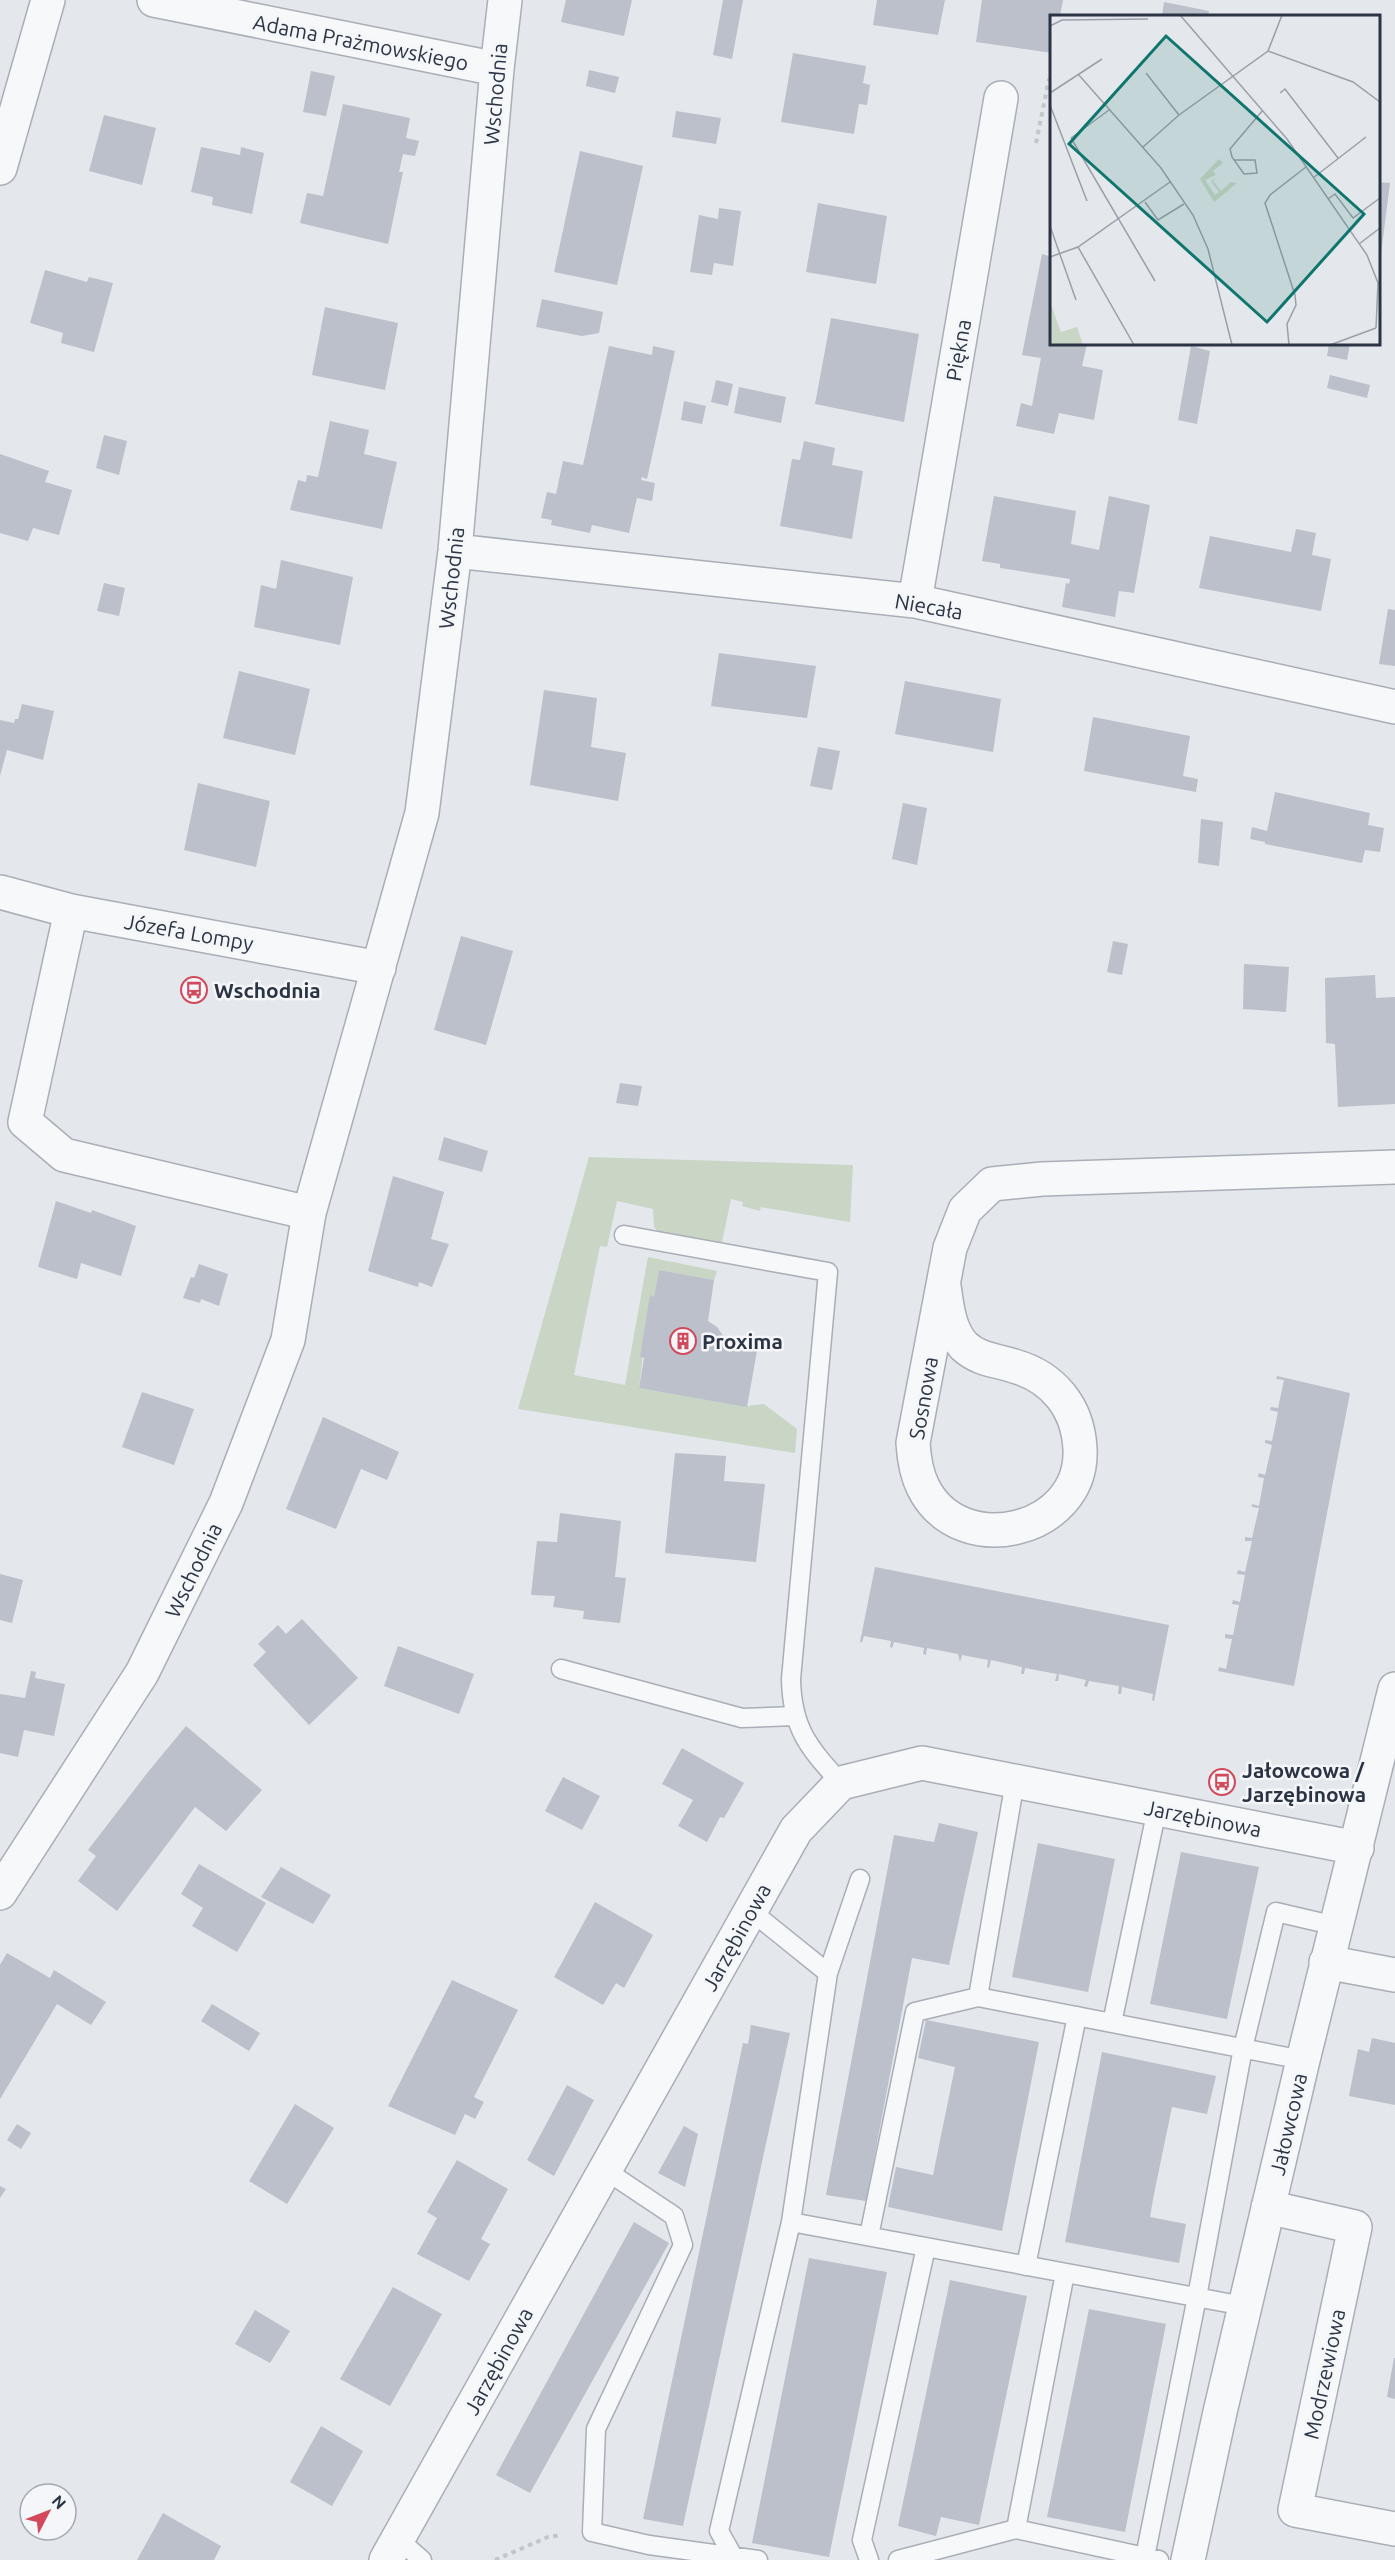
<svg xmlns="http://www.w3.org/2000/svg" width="1395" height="2560" viewBox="0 0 1395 2560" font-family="Ubuntu,sans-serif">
  <rect width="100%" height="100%" fill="#e4e7ec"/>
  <path fill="#c9d6c5" d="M589,1157L853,1165L850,1222L761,1207L760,1211L742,1206L743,1202L731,1199L721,1247L658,1232L654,1226L653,1209L617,1201L607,1247L600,1246L574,1375L625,1385L648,1257L717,1271L714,1280L659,1270L654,1297L650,1296L639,1388L747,1406L764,1404L797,1429L795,1453L518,1409Z"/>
  <path fill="#bbc0ca" d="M566,0H632L624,36L561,22Z
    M723,0H743L732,59L713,55Z
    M877,0H945L938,35L873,25Z
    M982,0H1063L1060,16H1052V53L976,42Z
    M1164,2L1209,11L1208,16H1162Z
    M793,53L866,66L863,83L870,85L867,105L859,104L854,134L781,122Z
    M589,70L619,77L615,93L586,86Z
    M311,71L335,76L326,116L303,112Z
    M343,104L410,118L406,138L419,141L415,156L403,154L399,172H403L388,244L300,223L307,193L323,196Z
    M676,111L721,118L716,144L672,137Z
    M104,115L156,128L142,185L89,171Z
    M201,147L240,155L241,147L264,153L252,214L212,205L213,197L191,192Z
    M580,151L643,166L617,285L554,272Z
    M1378,182L1390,183L1380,262H1378Z
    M818,203L887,216L876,284L806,272Z
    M719,208L741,211L733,266L714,263L712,275L690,272L699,215L718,219Z
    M1042,254L1052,257V344H1087L1082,366L1103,370L1094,420L1059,413L1054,434L1016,426L1021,403L1032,406L1041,358L1022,355Z
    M45,270L87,282L89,277L113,283L94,352L61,343L63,333L30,323Z
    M542,299L603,312L599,333L582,336L536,327Z
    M325,307L398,323L385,390L312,375Z
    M831,318L919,334L904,422L815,404Z
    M1329,344H1350L1347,360L1327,356Z
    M609,346L652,355L653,346L675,351L647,479L642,477L641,480L655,483L652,501L637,498L629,533L592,525L590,533L551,525L552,520L541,518L547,492L556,494L563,461L583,465Z
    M1191,346L1210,351L1197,424L1178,420Z
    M1330,375L1370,385L1367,398L1327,388Z
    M716,380L733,384L728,406L711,402Z
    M739,387L786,397L781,423L734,413Z
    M684,401L706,406L702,424L681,420Z
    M330,421L369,430L364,454L397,462L382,529L290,510L298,480L306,482L307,475L318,477Z
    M104,435L127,441L119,475L96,468Z
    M804,441L835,448L832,465L863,471L852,539L780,526L792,459L800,460Z
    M0,454L49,471L45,482L72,490L59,535L33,528L28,541L0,533Z
    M994,496L1076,511L1071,544L1099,550L1109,496L1150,505L1134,593L1119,591L1115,617L1062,607L1066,583L1069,584L1070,579L1000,568V564L982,561Z
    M1296,529L1316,533L1312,555L1331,559L1321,611L1199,588L1210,536L1291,552Z
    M281,560L353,577L340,645L254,627L261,585L276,589Z
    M104,583L125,588L119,616L97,611Z
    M1388,609L1395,610V666L1379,664Z
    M719,653L816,666L807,718L711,706Z
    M239,671L310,689L295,755L223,738Z
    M905,681L1001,699L993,752L895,734Z
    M544,690L597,698L591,747L626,753L618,801L530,785Z
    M22,704L54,711L43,760L7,750L0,776V720L14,723L15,719H18Z
    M1093,717L1190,736L1183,776L1198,779L1196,792L1084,771Z
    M818,747L840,751L832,790L810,786Z
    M198,783L270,801L256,867L184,850Z
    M1275,792L1370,813L1368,825L1384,828L1380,852L1365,850L1362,863L1265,844V842L1250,839L1252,827L1267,831Z
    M903,803L927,808L917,865L892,859Z
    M1201,819L1223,822L1219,866L1198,863Z
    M461,936L513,951L486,1045L434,1030Z
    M1113,941L1128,944L1122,975L1107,972Z
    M1244,964L1289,967L1286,1012L1243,1009Z
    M1375,975L1376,998L1395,997V1104L1338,1107L1335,1044L1326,1043L1325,978Z
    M620,1083L642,1086L638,1106L616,1103Z
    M444,1137L488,1151L482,1172L438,1160Z
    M393,1176L444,1192L431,1239L449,1244L432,1287L419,1282L418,1287L368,1271Z
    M56,1201L91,1213L92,1210L136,1226L121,1276L81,1263L77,1279L38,1267Z
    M199,1264L228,1274L219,1306L201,1299L200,1303L183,1298L191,1277L194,1278Z
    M659,1270L714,1280L708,1321L717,1327L724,1337V1346L757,1351L747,1407L639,1388L644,1358L640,1357L650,1295L654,1297Z
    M1277,1376L1350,1393L1294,1686L1218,1671L1219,1667L1226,1669L1232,1639L1225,1638V1634L1233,1635L1239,1605L1232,1604L1233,1600L1240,1602L1245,1575L1237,1574L1238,1570L1245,1572L1252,1541H1245V1537L1252,1538L1259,1508L1252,1507V1504L1259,1506L1264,1478L1258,1477L1259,1473L1265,1475L1272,1445L1265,1443V1440L1272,1441L1278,1412L1270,1410L1271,1407L1278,1408L1284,1380L1276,1379Z
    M142,1392L194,1409L174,1465L122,1447Z
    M323,1417L399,1452L387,1480L361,1469L336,1529L286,1509Z
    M675,1453L726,1456L724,1481L765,1484L756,1562L665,1553Z
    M560,1513L621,1521L615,1577L626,1578L620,1623L583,1619L584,1611L553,1607L555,1596L531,1595L537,1541L557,1542Z
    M875,1567L1169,1625L1154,1701L1152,1700L1153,1694L1122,1687L1121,1694H1118L1119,1686L1089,1681L1087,1687L1084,1686L1086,1680L1059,1674L1058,1681H1055L1057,1674L1025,1668L1024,1674H1021L1022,1667L991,1660L989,1668L987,1667L988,1660L962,1655L960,1662L958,1654L927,1648L926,1655L923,1654L924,1648L894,1642L892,1648L890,1647L891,1641L864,1636L862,1642H860Z
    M0,1574L23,1580L12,1623L0,1620Z
    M302,1619L358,1678L309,1725L253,1665L266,1652L258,1644L278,1625L286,1634Z
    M398,1646L474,1674L459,1714L384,1686Z
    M31,1671L36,1672L35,1678L65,1684L54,1736L24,1730L18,1757L0,1753V1694L25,1698Z
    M186,1726L262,1790L226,1831L195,1807L117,1911L78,1881L96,1856L88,1850L148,1772Z
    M682,1748L744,1783L724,1818L720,1817L707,1842L678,1826L693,1800L662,1784Z
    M563,1777L600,1796L582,1830L545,1811Z
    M939,1823L978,1832L949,1965L912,1958L866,2201L826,2195L894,1835L934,1842Z
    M1038,1843L1115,1859L1088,1992L1012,1977Z
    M1181,1852L1259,1867L1227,2019L1150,2004Z
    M199,1864L266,1903L237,1952L192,1926L203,1908L181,1894Z
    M281,1867L331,1895L313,1924L261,1897Z
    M595,1902L653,1935L624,1988L616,1983L603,2005L554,1977Z
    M7,1953L50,1978L54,1970L106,2002L91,2025L57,2004L0,2099V1965Z
    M452,1980L518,2010L474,2097L484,2102L475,2119L465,2114L455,2135L388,2106Z
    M212,2004L260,2033L249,2051L201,2021Z
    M926,2020L1039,2042L1002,2231L888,2207L896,2167L933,2175L955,2067L918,2058Z
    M751,2025L790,2033L683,2526L643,2519L743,2043L748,2044Z
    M1372,2038L1395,2043V2105L1349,2096L1358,2049L1369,2052Z
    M1102,2052L1216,2076L1207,2114L1172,2107L1154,2194L1150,2217L1186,2224L1179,2263L1065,2242Z
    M567,2085L594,2100L554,2176L527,2160Z
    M295,2104L334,2128L287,2204L249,2181Z
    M17,2124L31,2133L21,2149L7,2140Z
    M684,2126L698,2134L685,2187L658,2173Z
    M457,2160L508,2189L481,2239L490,2244L469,2281L417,2254L437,2218L427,2212Z
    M0,2186L6,2189L0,2198Z
    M634,2222L669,2243L530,2493L496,2475Z
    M809,2258L887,2272L829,2557L752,2543Z
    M950,2280L1027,2296L979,2525L941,2517L936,2536L898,2526Z
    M393,2287L442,2314L390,2406L340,2379Z
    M1089,2309L1166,2324L1125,2532L1047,2517Z
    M255,2310L290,2331L270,2363L235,2344Z
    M1394,2358H1395V2399L1387,2397Z
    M321,2426L363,2451L332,2506L290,2482Z
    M163,2513L221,2546L214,2560H137Z"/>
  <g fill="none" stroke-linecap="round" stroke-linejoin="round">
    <defs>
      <path id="service" d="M624,1235L828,1272L791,1679C792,1729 809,1748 841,1783
        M561,1669L742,1718L795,1716
        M1015,1781L978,1997L1303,2060
        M751,1911L828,1973L791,2222L1244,2306
        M828,1973L860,1879
        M1112,2023L1157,1809
        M605,2170L674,2216L683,2245L596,2429L592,2532L649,2545L758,2560
        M869,2236L915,2012L978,1997
        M1026,2266L1077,2016
        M1016,2529L1065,2273
        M398,2539L422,2560
        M1145,2557L1197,2297L1243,2048L1276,1912L1336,1926
        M734,2558L719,2531L791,2222
        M869,2560L862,2540L926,2247
        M898,2560L1016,2529L1159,2560"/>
      <path id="minor" d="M154,0L497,69
        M0,168L48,0
        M455,551L915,601L1395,707
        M915,601L1001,98
        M0,892L71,911L379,968
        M71,911L25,1122L64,1155L309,1213
        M944,1286C947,1307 949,1330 964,1346C979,1360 996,1360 1014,1366C1053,1377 1078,1407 1080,1449C1084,1532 960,1562 923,1487C916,1473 914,1459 913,1443L950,1248L965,1210L992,1184L1042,1179L1395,1167
        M0,1893L142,1673L226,1503L288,1340L309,1213L422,813L455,551L497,69L505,0
        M1326,1962L1395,1975
        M1268,2207L1355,2227L1295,2510L1395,2529
        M386,2560L796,1830L841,1783L922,1763L1357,1848
        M1188,2560L1220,2412L1303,2060L1395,1689"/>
    </defs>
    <use href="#service" stroke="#a9aeb7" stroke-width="21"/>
    <use href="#minor" stroke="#a9aeb7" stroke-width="36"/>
    <path stroke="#c2c5cb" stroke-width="4" stroke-dasharray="4.5 4.5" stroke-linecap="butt" d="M1036,143L1049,79
      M495,2560L548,2537L561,2535"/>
    <use href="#service" stroke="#f7f8fa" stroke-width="18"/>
    <use href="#minor" stroke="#f7f8fa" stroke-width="33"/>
  </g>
  <defs>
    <symbol id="bus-ring" viewBox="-11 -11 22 22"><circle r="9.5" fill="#f4f6f9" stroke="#d1495b" stroke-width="1.5"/><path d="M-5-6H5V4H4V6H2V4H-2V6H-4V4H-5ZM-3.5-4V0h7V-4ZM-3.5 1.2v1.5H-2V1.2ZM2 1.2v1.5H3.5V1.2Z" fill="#d1495b"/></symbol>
    <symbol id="building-ring" viewBox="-11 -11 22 22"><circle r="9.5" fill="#f4f6f9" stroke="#d1495b" stroke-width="1.5"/><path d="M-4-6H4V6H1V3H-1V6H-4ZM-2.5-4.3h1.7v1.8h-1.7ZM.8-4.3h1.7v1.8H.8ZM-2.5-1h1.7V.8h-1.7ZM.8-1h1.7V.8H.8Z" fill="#d1495b"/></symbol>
  </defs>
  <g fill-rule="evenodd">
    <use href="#bus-ring" x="179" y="975" width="30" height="30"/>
    <use href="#building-ring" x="668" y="1326" width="30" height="30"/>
    <use href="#bus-ring" x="1207" y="1767" width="30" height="30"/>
  </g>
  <g text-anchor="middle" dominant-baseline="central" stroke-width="5" stroke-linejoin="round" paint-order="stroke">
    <g font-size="21" fill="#2b3445" stroke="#f4f6f9">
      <text transform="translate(361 42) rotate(11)">Adama Prażmowskiego</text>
      <text transform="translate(495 94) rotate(-85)">Wschodnia</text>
      <text transform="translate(958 350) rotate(-80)">Piękna</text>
      <text transform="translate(451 578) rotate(-84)">Wschodnia</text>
      <text transform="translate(929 606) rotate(10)">Niecała</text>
      <text transform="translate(189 932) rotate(10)">Józefa Lompy</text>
      <text transform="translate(923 1398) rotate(-80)">Sosnowa</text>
      <text transform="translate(193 1570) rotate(-64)">Wschodnia</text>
      <text transform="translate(1203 1818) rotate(11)">Jarzębinowa</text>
      <text transform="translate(736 1937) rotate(-61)">Jarzębinowa</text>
      <text transform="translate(1288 2124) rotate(-77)">Jałowcowa</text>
      <text transform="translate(498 2361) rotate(-61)">Jarzębinowa</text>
      <text transform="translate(1324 2374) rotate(-78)">Modrzewiowa</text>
    </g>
    <g font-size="21" font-weight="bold" fill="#2b3445" stroke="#f4f6f9" text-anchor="start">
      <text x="214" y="990">Wschodnia</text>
      <text x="702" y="1341">Proxima</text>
      <text x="1242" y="1770">Jałowcowa /<tspan x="1242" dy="24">Jarzębinowa</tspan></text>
    </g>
  </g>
  <g transform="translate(1050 15)">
    <rect width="330" height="330" fill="#e4e7ec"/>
    <path d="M169,144L173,148L163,156L166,160L155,165L165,180L169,177L161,166L167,162L163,166L171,176L181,167L187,168L164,187L150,164ZM0,287L11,317L27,312L33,330H0Z" fill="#c9d6c5"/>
    <path fill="none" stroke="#9a9fa9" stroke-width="1.5" d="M130,0L237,124L317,240L328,268L326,313M0,11L12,5L98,4M218,36L303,67L330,87M96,58L129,100M28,59L111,153L143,200L158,234L182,330M0,78L52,44M230,78L235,74L288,143M0,90L37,186M21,123L105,266M21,123L59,95M93,132L129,100L218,36L232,0M184,145H205L207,158L194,159L182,142L180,134L213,95M263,163L316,122M278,184L285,179L303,203L330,183M95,187L108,205L134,189M0,211L26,285M309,229L330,213M28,232L84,330M0,242L28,232L120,167M239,330L237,309L246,290L245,280L215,188L220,180L256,152M280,330L326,313"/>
    <path fill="#0f766e" fill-opacity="0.15" stroke="#0f766e" stroke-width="3" d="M116,21L314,199L217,307L19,129Z"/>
    <rect width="330" height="330" fill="none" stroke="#2b3445" stroke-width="3"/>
  </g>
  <g transform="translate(48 2512) rotate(48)"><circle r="28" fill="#f4f6f9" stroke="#a4a8b1" stroke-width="1.5"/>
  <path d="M0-4.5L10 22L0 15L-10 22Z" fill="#d1495b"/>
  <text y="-9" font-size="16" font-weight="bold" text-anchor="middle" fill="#2b3445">N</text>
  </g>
</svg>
